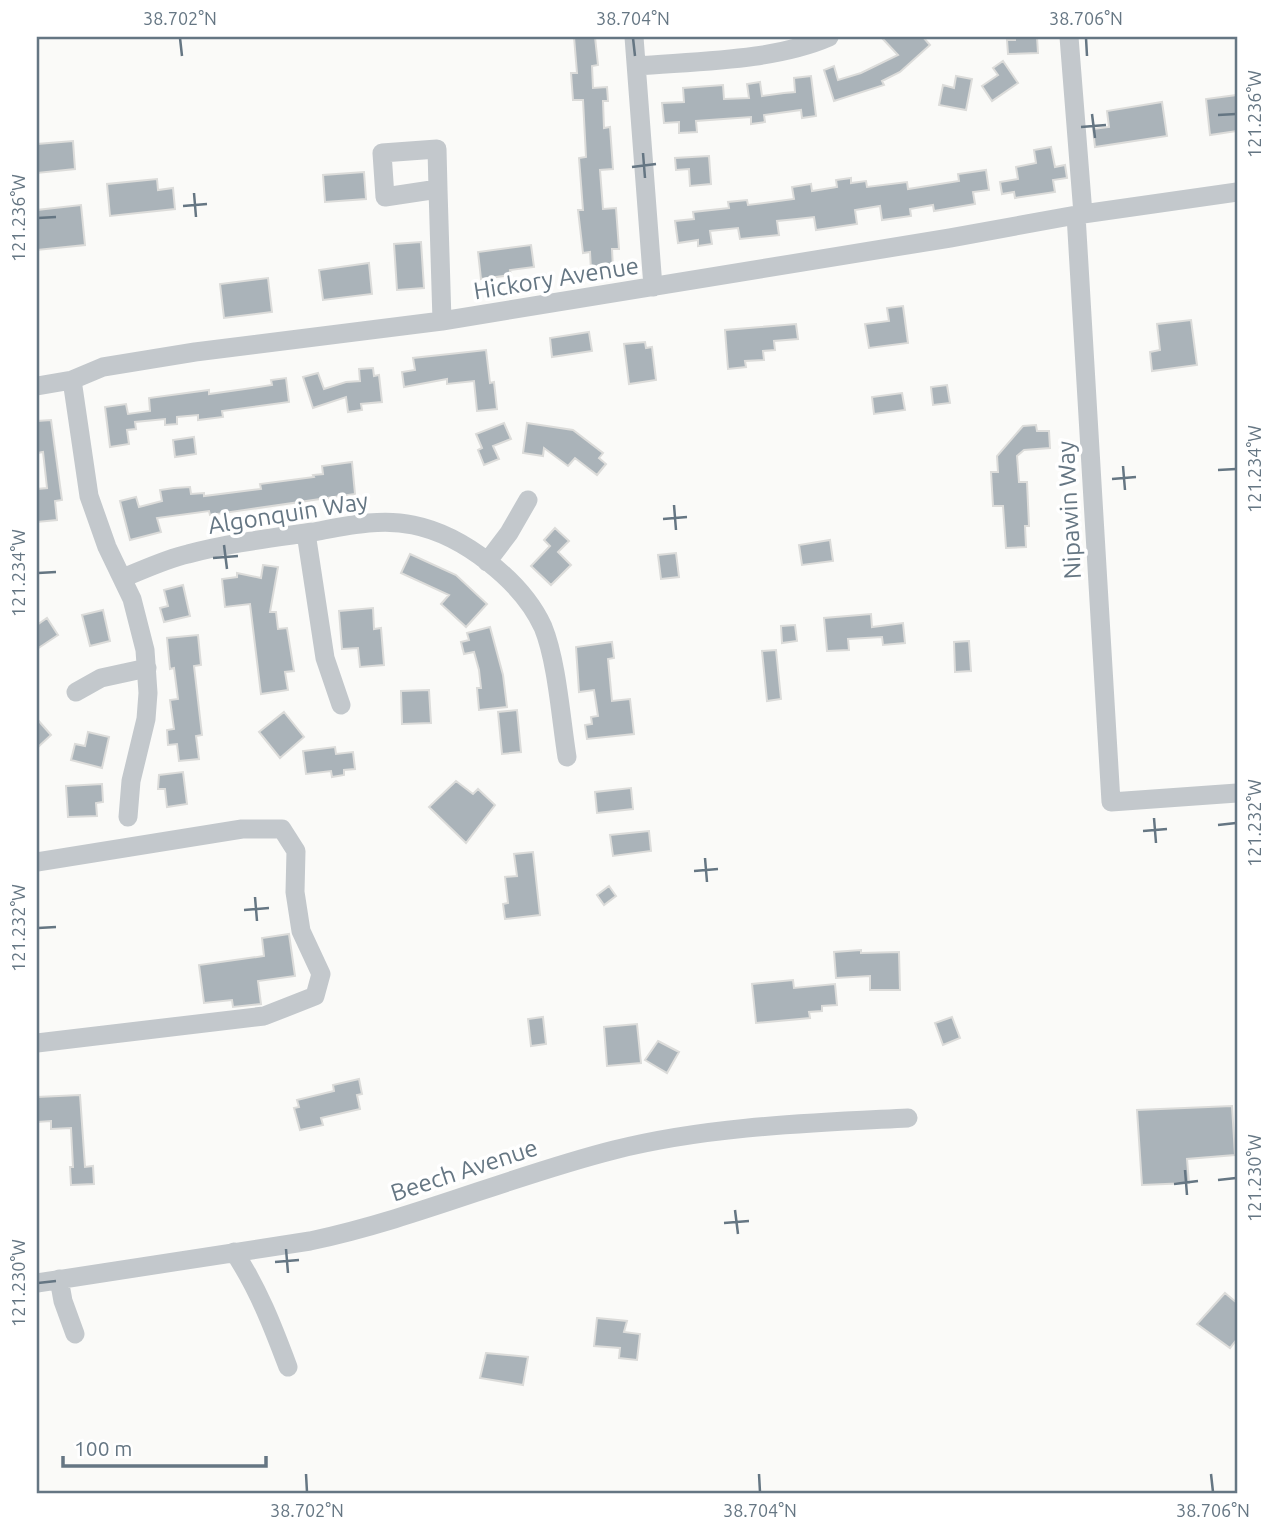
<svg xmlns="http://www.w3.org/2000/svg" width="1274" height="1530" viewBox="0 0 1274 1530" font-family="Ubuntu,sans-serif">
  <rect width="100%" height="100%" fill="#fafaf8"/>
  <path fill="#aab3b9" stroke="#dcdcda" stroke-width="2" d="M574,37H595L598,65L592,66L593,88L607,87L608,101H603L604,128L610,127L613,169L600,170L603,209L616,208L619,249H612L613,269L591,270L590,252L583,253L578,210H583L579,158L586,157L583,100H573L571,73H577Z
    M881,37H923L930,45L900,72L882,81L884,85L834,101L824,70L834,66L838,80L861,73L898,55Z
    M1015,37H1037L1038,53L1008,54L1007,40H1015Z
    M1003,61L1018,83L992,101L982,86L998,75L993,68Z
    M811,76L816,116L802,118L801,110L764,115L765,122L751,124V117L696,121L697,132L679,133V122L664,123L662,103L684,102L683,88L723,85L724,99L749,98L747,84L760,82L762,96L784,93L795,92L794,78Z
    M956,76L972,79L966,110L939,105L943,85L954,88Z
    M1237,95V131L1210,135L1206,99Z
    M1162,102L1167,136L1095,147L1093,129L1109,127L1107,111Z
    M73,141L75,169L37,173V144Z
    M1051,147L1055,167L1065,165L1067,178L1053,180L1055,192L1015,198L1014,192L1002,194L1000,182L1018,179L1016,167L1036,163L1034,150Z
    M709,156L711,184L690,186L689,169L676,170L675,158Z
    M986,170L989,190L973,192L975,204L934,211L933,205L910,209L911,216L882,220L880,206L855,210L857,224L816,230L814,217L797,219L777,221L779,235L740,239L738,228L710,231L712,244L698,246V240L678,243L675,221L694,219L693,212L729,208L728,202L747,200L748,205L794,199L792,187L811,184L812,191L837,187L836,180L851,178V183L866,181L867,187L907,182L908,189L959,181L958,174Z
    M364,172L366,199L325,202L323,175Z
    M157,179L158,190L173,188L175,209L110,216L107,184Z
    M81,205L85,245L37,250V210Z
    M421,242L424,288L397,290L394,244Z
    M531,245L534,267L510,270L511,275L481,279L478,252Z
    M369,263L372,294L323,300L319,270Z
    M268,278L272,312L224,318L220,284Z
    M903,306L908,343L869,348L865,324L889,321L887,308Z
    M1191,320L1197,365L1152,371L1150,352L1160,350L1157,324Z
    M796,324L798,339L774,341L775,350L763,351L764,360L745,361L746,367L728,369L725,330Z
    M589,332L592,351L552,357L550,338Z
    M645,342L646,348L652,347L656,380L629,384L624,344Z
    M486,350L490,383L494,382L497,409L477,411L474,381L447,384V379L404,387L402,372L415,370L413,358Z
    M373,368L374,376L379,375L382,402L361,404L362,410L348,412L346,397L313,408L303,377L318,373L324,389L346,382L360,381L359,369Z
    M286,378L289,402L222,411L223,417L198,420V415L177,417V424L165,425V419L135,422L136,429L127,430L129,444L110,447L105,407L126,404L128,414L150,411L149,398L209,390V394L245,389L272,385L271,380Z
    M947,385L950,403L933,405L931,387Z
    M902,393L905,410L874,414L872,397Z
    M51,420L62,500L55,501L57,520L37,522V489L47,488L43,452L37,453V421Z
    M504,423L511,439L493,446L499,459L484,465L478,450L482,448L476,434Z
    M527,423L573,430L603,453L599,458L606,464L597,475L575,458L568,466L544,448L543,456L523,453Z
    M1036,425L1037,431H1049L1050,448L1024,450L1017,456L1019,482H1027L1029,526H1025L1026,547L1006,548L1003,506H993L991,472H998L997,456L1023,426Z
    M194,437L196,454L175,457L173,440Z
    M352,462L355,494L210,515L209,511L157,518L161,532L130,540L120,501L136,497L139,507L162,501L160,490L174,488L190,487L191,494L204,493V496L261,489L260,484L314,477L313,475L323,474L322,466Z
    M555,528L569,541L558,552L571,565L551,585L531,566L550,546L544,540Z
    M830,540L833,561L802,565L799,545Z
    M676,553L679,577L661,579L658,555Z
    M410,554L456,575L487,604L466,627L441,604L449,595L401,573Z
    M263,565L278,567L270,612H276L278,629L287,628L294,671L285,672L288,690L261,694L250,604L225,607L222,579L237,577V573L261,578Z
    M183,585L190,616L164,622L160,608L168,606L164,590Z
    M373,608L374,629L381,628L384,665L360,667L358,648L342,649L339,611Z
    M103,610L110,641L90,646L82,615Z
    M871,614L872,627L903,623L905,643L883,645L882,637L848,639L849,650L827,651L824,618Z
    M47,618L58,635L37,649V625Z
    M795,625L797,641L782,643L781,626Z
    M490,627L503,675L507,707L479,710L477,688H481L479,670L474,652L464,654L461,642L469,640L467,633Z
    M198,635L201,665L194,666L202,735L196,736L199,759L179,761L177,744L168,745L167,730L174,729L170,700L178,699L174,668L170,669L167,638Z
    M969,641L971,671L955,672L954,642Z
    M612,642L614,658L608,659L612,701L630,699L634,734L587,739L585,725L592,724L591,717L598,716L594,690L579,692L576,647Z
    M776,650L781,699L767,701L762,651Z
    M429,690L431,723L402,724L401,691Z
    M517,710L521,752L502,754L498,712Z
    M284,712L304,737L280,758L259,732Z
    M37,719L51,735L37,748Z
    M88,732L109,737L102,768L71,760L75,744L85,746Z
    M335,747L336,754L353,752L355,769L344,770V775L332,777L331,771L306,774L303,751Z
    M183,772L187,804L167,807L165,789H158L159,775Z
    M456,781L473,794L478,789L495,805L466,843L429,807Z
    M102,784L103,802L96,803L97,816L68,817L66,786Z
    M631,788L633,809L597,813L595,792Z
    M649,831L651,851L613,856L610,835Z
    M533,852L540,915L505,919L503,904L508,903L505,877L517,876L514,854Z
    M609,886L616,896L604,905L597,895Z
    M289,934L295,976L258,981L261,1004L233,1007L232,1000L204,1003L199,965L264,956L262,938Z
    M861,950V953L899,952L900,990H870V976L836,978L834,952Z
    M793,980L794,988L835,984L837,1005L822,1006V1011L809,1012L810,1018L756,1023L752,984Z
    M543,1017L546,1044L531,1046L528,1019Z
    M952,1017L960,1038L943,1045L935,1023Z
    M637,1024L641,1063L607,1066L604,1027Z
    M658,1041L679,1052L667,1073L645,1060Z
    M359,1079L362,1094L357,1095L360,1109L321,1118L323,1125L300,1130L294,1108L299,1107L297,1100L334,1091L333,1085Z
    M80,1095L85,1167L93,1166L94,1184L71,1185L70,1167H73L71,1128L51,1129V1121L37,1122V1097Z
    M1232,1106L1235,1155L1187,1159L1189,1183L1142,1185L1137,1110Z
    M1225,1293L1237,1303V1339L1230,1348L1197,1324Z
    M597,1318L627,1321L624,1332L640,1334L637,1360L619,1358L620,1348L594,1346Z
    M486,1353L528,1357L523,1385L480,1378Z"/>
  <g fill="none" stroke-linecap="round" stroke-linejoin="round">
    <path stroke="#c3c8cc" stroke-width="19" d="M634,37L653,287
      M1069,37L1083,214
      M637,66C697,61 774,61 829,37
      M438,189L437,149L382,153L385,197L438,189L442,321
      M1076,215L1111,802L1237,793
      M72,380L89,496L107,547L132,599L145,650L148,693L146,719L131,781L128,817
      M37,386L72,380L103,367L195,352L442,321L950,238L1076,215L1237,192
      M306,533L325,658L341,705
      M487,562L509,533L528,500
      M123,578C145,569 166,559 188,554C229,543 272,538 313,532C346,526 380,518 413,525C463,535 522,581 543,627C557,661 561,720 567,757
      M76,692L101,678L147,668
      M37,862L242,829H282L296,851L295,892L301,931L321,974L315,996L264,1016L37,1043
      M234,1252C258,1288 273,1327 288,1367
      M59,1279L63,1301L75,1334
      M37,1283L310,1241C414,1219 511,1176 614,1150C709,1126 810,1123 908,1118"/>
  </g>
  <path fill="none" stroke="#657683" stroke-width="2.5" d="M180,38L182,56M633,38L635,56M1086,38L1087,56M1092,114L1095,138M1218,115L1236,114M1081,127L1106,125M643,153L645,178M632,167L656,164M194,193L196,217M183,206L207,204M38,218L56,217M1123,466L1125,490M1218,470L1236,469M1112,479L1136,477M674,505L676,530M663,519L687,517M224,545L227,569M213,558L238,556M38,573L56,572M1154,818L1156,843M1218,825L1236,823M1143,831L1167,829M705,858L707,882M694,871L718,869M255,897L257,921M244,910L269,908M38,928L56,927M1185,1170L1187,1195M1218,1180L1236,1178M1174,1184L1198,1181M735,1210L738,1234M724,1223L749,1221M286,1249L288,1273M275,1262L299,1260M38,1283L56,1281M306,1474L307,1492M759,1474L760,1492M1211,1474L1213,1492"/>
  <g text-anchor="middle" dominant-baseline="central" stroke-width="7" stroke-linejoin="round" paint-order="stroke">
    <g font-size="24" fill="#657683" stroke="#fff">
      <text transform="translate(556 278) rotate(-9)">Hickory Avenue</text>
      <text transform="translate(1069 510) rotate(-93)">Nipawin Way</text>
      <text transform="translate(288 513) rotate(-9)">Algonquin Way</text>
      <text transform="translate(464 1170) rotate(-18)">Beech Avenue</text>
    </g>
  </g>
  <rect width="1274" height="1530" fill="none" stroke="#ffffff" stroke-width="77"/>
  <path d="M63 1456v10h203v-10" fill="none" stroke="#657683" stroke-width="3.5"/>
  <text x="74" y="1456" font-size="21" fill="#657683" stroke="#ffffff" stroke-width="5" paint-order="stroke">100 m</text>
  <rect x="38" y="38" width="1198" height="1454" fill="none" stroke="#657683" stroke-width="2.5"/>
  <g font-size="18" text-anchor="middle" fill="#657683">
    <text x="180" y="25">38.702°N</text>
    <text x="633" y="25">38.704°N</text>
    <text x="1086" y="25">38.706°N</text>
    <text transform="translate(1255 114) rotate(-90)" y="6">121.236°W</text>
    <text transform="translate(19 218) rotate(-90)" y="6">121.236°W</text>
    <text transform="translate(1255 469) rotate(-90)" y="6">121.234°W</text>
    <text transform="translate(19 573) rotate(-90)" y="6">121.234°W</text>
    <text transform="translate(1255 823) rotate(-90)" y="6">121.232°W</text>
    <text transform="translate(19 928) rotate(-90)" y="6">121.232°W</text>
    <text transform="translate(1255 1178) rotate(-90)" y="6">121.230°W</text>
    <text transform="translate(19 1283) rotate(-90)" y="6">121.230°W</text>
    <text x="307" y="1517">38.702°N</text>
    <text x="760" y="1517">38.704°N</text>
    <text x="1213" y="1517">38.706°N</text>
  </g>
</svg>
